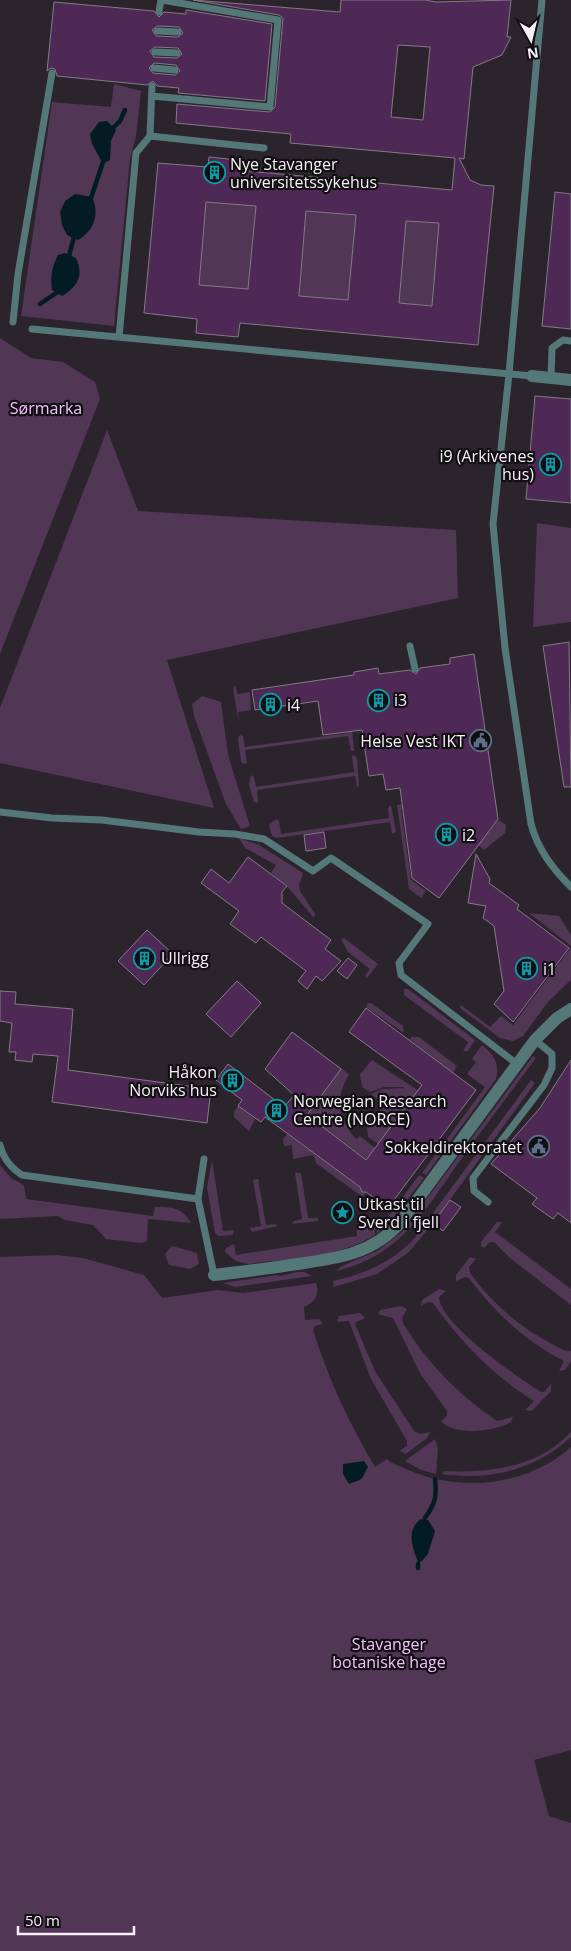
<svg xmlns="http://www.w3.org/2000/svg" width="571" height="1951" viewBox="0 0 571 1951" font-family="'Open Sans',sans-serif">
  <rect width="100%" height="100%" fill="#2c242d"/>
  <path fill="#513656" d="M114,84L141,91L136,136L130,159L114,326L21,316L52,102L111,107Z
    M206,202L256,206L248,289L199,285Z
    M306,211L356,215L348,300L299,296Z
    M406,221L439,223L432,306L399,303Z
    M0,338L31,358L63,362L95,382L100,399L0,654Z
    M107,430L138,511L456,530L458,598L167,660L214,808L0,763V708Z
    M537,523L571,528V622L533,627Z
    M236,685L237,694L250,692L251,710L238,712L239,724L233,689Z
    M202,696L221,702L228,755L250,826L241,829L226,804L194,716L192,704Z
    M346,717L351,718L354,751H351L348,736L245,750L247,763L243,764L241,761L238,738L240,735L243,736L245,747L348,733Z
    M354,755L357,758L359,786L357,787L355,776L257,790L258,803L254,802L249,785L251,775L254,777L256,787L354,772L352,756Z
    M434,799L435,804L401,809L411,880L426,891L421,898L409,889L397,805Z
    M391,805L396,832L392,834L390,822L277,838L272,836L269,825L276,819L279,821L281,834L389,818L388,808Z
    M498,820L506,825L505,833L484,850L478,845Z
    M239,838L259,845L303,873L299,885L300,891L315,914L314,918L286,885L271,873L276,865L245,848Z
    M529,913L559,916L571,935V946Z
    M344,938L378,964L367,978L365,976L370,969L348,952L341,939Z
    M571,947V980L548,1002L523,1036L513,1041L500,1038L460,1008L461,1005L490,1027L501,1016L513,1025Z
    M404,989H408L475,1040L468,1051H463L468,1042L404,995Z
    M368,1003H371L403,1026L404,1033L366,1007Z
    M413,1037H419L457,1066L453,1073L409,1039Z
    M482,1045C494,1054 500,1064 496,1079L426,1175L422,1173L485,1087L467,1074L476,1062L472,1059Z
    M533,1056L536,1058L469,1148L466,1147L467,1151C428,1204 405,1255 336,1271L342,1266L377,1251L402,1232Z
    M372,1060L419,1091L415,1096L403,1087H384L370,1092L362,1087L360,1074Z
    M340,1067L349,1075C335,1097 337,1117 355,1138L357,1139L360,1136L375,1148L373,1151L375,1166L306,1114Z
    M531,1080L535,1083L433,1223L409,1252L377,1274L334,1287L333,1281C364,1274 390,1263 413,1240Z
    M405,1088L417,1098L411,1099L378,1144L368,1137L367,1127L384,1104L371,1094L383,1089Z
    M238,1106L255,1119L249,1131L234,1117V1112Z
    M287,1134L361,1188L362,1191L367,1192L363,1197L317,1164L313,1155L293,1159L292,1145L284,1146L283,1139Z
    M212,1160L223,1231L234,1230L233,1235L218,1236L215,1233L207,1187Z
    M0,1165L11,1178L24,1185L26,1199L153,1216L155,1207C171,1207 182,1207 191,1223L148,1219L147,1241L142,1243L106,1239L93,1225L65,1220L58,1216L0,1219Z
    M295,1173H301L308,1218H318V1221L292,1224L294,1221L302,1219Z
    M419,1175L424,1178L394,1217L377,1234L376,1222L387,1218Z
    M258,1179L266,1225L275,1224L278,1226L252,1232L250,1228L261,1226L253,1180Z
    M497,1222H502L495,1232L571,1289V1305L510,1258L494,1242H490L484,1248L481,1246V1242Z
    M375,1227V1235C339,1258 290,1258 248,1264L236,1261L225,1252L226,1248L234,1244L236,1255L357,1236V1229Z
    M172,1246L197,1253L199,1264L190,1269L169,1265L165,1254Z
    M57,1255L83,1258L144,1275L162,1298L218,1290L243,1293L316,1283C320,1295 315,1302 304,1307L305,1320L319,1319L323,1324L315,1326L313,1330C328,1378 349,1423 375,1467L387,1459L390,1462C406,1469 423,1477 441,1480C486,1489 537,1478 571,1447V1750L534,1760L549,1816L571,1823V1951H0V1257Z
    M470,1257L476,1259L469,1267L470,1273C492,1303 520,1328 554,1345C559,1348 565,1352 571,1351V1361L565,1370L559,1371L564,1361C526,1342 494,1312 469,1278L465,1277L456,1281V1275Z
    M297,1272H304L312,1276L235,1287L223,1283L277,1275L280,1276Z
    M439,1289L446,1291L439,1297C440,1324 517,1377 541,1392H544L551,1384V1391L532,1411L525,1410L534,1401C493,1376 461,1342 433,1303L428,1302L421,1306L422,1300Z
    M402,1306L407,1309L402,1318L404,1325C428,1364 460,1396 497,1421L513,1417L511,1422C495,1432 453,1436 441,1421L447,1416V1411L421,1375L393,1318L378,1314L380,1310Z
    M360,1313L365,1318L356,1322L355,1324L375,1371L414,1431L420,1434L430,1432L427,1438L406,1454L399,1451L407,1446V1441L371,1379L349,1321L337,1322L339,1316Z
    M571,1432V1437C542,1464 505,1477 465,1476C458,1475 449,1476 442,1474L444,1471C491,1473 537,1468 571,1432Z
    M435,1439L438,1449L436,1474L421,1470L405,1461Z"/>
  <path fill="#031c24" d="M107,121L116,130L111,141L110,160L103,164L92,144L90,134L99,122Z
    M75,194L92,197C100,214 94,231 78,240L67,235L62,225L60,212L65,201Z
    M65,253L76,258C84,276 78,286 62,296L52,290C50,276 52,267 58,255Z
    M364,1461L368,1467C360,1481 365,1478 349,1484L343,1474V1464Z
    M421,1519L428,1520L435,1531L428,1554L419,1564C413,1550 405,1530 421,1519Z"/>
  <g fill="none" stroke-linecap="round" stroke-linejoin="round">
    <path stroke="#031c24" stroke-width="4.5" d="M111,130L120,121L125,110
      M90,201L104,159
      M68,260L75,233
      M40,304L59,291
      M425,1518C435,1504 437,1497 435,1479
      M418,1568V1564"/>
  </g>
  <path fill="#4f2956" stroke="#837b85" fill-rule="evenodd" d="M193,0L340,12L341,0H426L435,2L511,0L507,37H511L502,55L473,67L464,159L459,158L470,180L481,185L494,186L478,345L240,323L238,337L196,333L197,319L144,313L158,163L208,167L209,157L238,160L237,170L452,190L455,158L290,143L291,134L176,123L177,104L270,112L275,107L283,18L279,15ZM398,45L430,47L423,120L391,117ZM206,202L256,206L248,289L199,285ZM306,211L356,215L348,300L299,296ZM406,221L439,223L432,306L399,303Z
    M54,2L154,11L159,17L164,12L186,14V10L272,24L265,101L178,93L179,88L157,86L153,81L147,85L57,76L55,69L51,68L47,71ZM157,26L179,27L183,33L178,37L156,36L152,30ZM155,47L178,48L182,54L177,58L154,57L150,51ZM154,63L176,65L180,71L175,75L153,73L149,68Z
    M555,192L571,194V329L542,326Z
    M535,396L571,399V503L526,499Z
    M569,642L571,787H564L543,646Z
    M474,654L498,819L439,898L412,878L400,788L386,790L383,774L369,776L362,730L323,735L318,701L255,710L252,690L354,675V672L378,668L379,674L410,670L416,674L420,668L450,664V658Z
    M324,832L326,848L306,851L304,835Z
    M476,854L490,879L489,883L519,905L517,909L569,948L513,1022L494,1004L504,991L494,926L483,918L486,906L468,903Z
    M248,857L287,886L282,892V903L331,940L325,949L341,961L322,981L316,976L307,989L298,981L306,971L261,937L256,943L230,924L239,911L201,883L211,869L229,883Z
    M147,930L173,954L144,985L118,961Z
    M348,958L357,965L347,979L337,971Z
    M237,981L261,1003L231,1037L206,1014Z
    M0,991L16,992L15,1004L73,1009L68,1070L211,1089L207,1123L52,1102L58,1056L33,1054L32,1062L15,1060L16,1052H9L12,1023L0,1021Z
    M366,1008L476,1090L388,1208L366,1192H362L360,1187L265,1117L261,1122L238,1106L242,1100L216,1080L228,1064L284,1107L294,1095L265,1069L292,1032L341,1069L307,1115L366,1160L422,1085L349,1032Z
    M571,1060V1223L558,1213L553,1219L532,1204L537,1198L491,1164L540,1108Z
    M450,1200L461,1207L443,1231L433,1223Z"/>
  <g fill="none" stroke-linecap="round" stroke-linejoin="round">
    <path stroke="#547778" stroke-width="7" d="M542,0L509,374L493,524L505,648L531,824C538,850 553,869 571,887
      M159,12L161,0
      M157,31L178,32
      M155,52L177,53
      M154,68L175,70
      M152,96L270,107L278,20L162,0
      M150,136L264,148
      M13,322L18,274L52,73
      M32,329L532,376
      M119,337L136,153L150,136L152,86
      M551,378L552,348L563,340L571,341
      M410,646L415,669
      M0,812L52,818L102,820L199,832L235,834L264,839L313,871L331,858L428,924L399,963L401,975L517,1064
      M0,1145C3,1158 11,1168 22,1175L198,1199L214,1275
      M198,1199L204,1159
      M488,1202L474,1191L473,1178L544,1085L552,1068V1054L535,1040"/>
    <path stroke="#547778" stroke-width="12" d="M532,376L571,380
      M214,1275C240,1272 265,1269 290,1265C332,1259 371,1256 401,1222L535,1040L557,1018L571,1009"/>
  </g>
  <defs>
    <symbol id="building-ring" viewBox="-11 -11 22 22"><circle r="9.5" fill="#120f13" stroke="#0f9aa8" stroke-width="1.5"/><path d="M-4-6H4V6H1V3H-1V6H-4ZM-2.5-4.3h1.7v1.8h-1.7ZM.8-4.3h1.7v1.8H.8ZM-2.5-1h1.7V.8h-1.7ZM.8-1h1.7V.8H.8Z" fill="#0f9aa8"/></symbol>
    <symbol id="civic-ring" viewBox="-11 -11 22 22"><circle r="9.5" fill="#120f13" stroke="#5c6f8a" stroke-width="1.5"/><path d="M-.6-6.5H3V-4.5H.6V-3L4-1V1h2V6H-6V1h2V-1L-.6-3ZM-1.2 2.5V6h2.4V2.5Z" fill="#5c6f8a"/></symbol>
    <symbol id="sight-ring" viewBox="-11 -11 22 22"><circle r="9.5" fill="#120f13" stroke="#0f9aa8" stroke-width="1.5"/><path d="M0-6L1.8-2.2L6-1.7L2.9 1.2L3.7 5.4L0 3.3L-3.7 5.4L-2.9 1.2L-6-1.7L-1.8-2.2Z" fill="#0f9aa8"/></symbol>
  </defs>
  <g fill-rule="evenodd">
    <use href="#building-ring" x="202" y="160" width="25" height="25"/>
    <use href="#building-ring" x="538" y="452" width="25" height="25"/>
    <use href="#building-ring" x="366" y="688" width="25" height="25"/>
    <use href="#building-ring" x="258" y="692" width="25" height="25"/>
    <use href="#civic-ring" x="468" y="728" width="25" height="25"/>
    <use href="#building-ring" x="434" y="822" width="25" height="25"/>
    <use href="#building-ring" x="132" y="946" width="25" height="25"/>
    <use href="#building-ring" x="514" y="956" width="25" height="25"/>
    <use href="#building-ring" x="220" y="1068" width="25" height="25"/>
    <use href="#building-ring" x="264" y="1098" width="25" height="25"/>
    <use href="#civic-ring" x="526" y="1134" width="25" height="25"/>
    <use href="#sight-ring" x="330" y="1200" width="25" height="25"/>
  </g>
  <g text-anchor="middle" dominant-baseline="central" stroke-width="4.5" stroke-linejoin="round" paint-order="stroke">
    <g font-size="16" fill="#f6f1f7" stroke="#120f13" text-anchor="start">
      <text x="230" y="164">Nye Stavanger<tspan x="230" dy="18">universitetssykehus</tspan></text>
      <text x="534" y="456" text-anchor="end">i9 (Arkivenes<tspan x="534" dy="18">hus)</tspan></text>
      <text x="394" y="700">i3</text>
      <text x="287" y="705">i4</text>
      <text x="465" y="741" text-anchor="end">Helse Vest IKT</text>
      <text x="462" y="835">i2</text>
      <text x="161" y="958">Ullrigg</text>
      <text x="543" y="969">i1</text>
      <text x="217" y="1072" text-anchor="end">Håkon<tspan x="217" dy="18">Norviks hus</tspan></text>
      <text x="293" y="1101">Norwegian Research<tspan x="293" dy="18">Centre (NORCE)</tspan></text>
      <text x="522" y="1147" text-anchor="end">Sokkeldirektoratet</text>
      <text x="358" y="1204">Utkast til<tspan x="358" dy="18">Sverd i fjell</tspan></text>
    </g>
    <g font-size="16" fill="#f2c1fb" stroke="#120f13">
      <text x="46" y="408">Sørmarka</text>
      <text x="389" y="1644">Stavanger<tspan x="389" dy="18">botaniske hage</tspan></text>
    </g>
  </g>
  <g transform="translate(531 40) rotate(172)" stroke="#120f13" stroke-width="4" paint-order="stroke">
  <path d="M0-4L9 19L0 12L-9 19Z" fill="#f6f1f7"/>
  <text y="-8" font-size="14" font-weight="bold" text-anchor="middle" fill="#f6f1f7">N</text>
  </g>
  <path d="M18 1926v8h116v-8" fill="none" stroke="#f6f1f7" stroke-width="2.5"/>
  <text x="25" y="1926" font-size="15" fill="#f6f1f7" stroke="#120f13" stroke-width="4" paint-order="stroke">50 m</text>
</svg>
